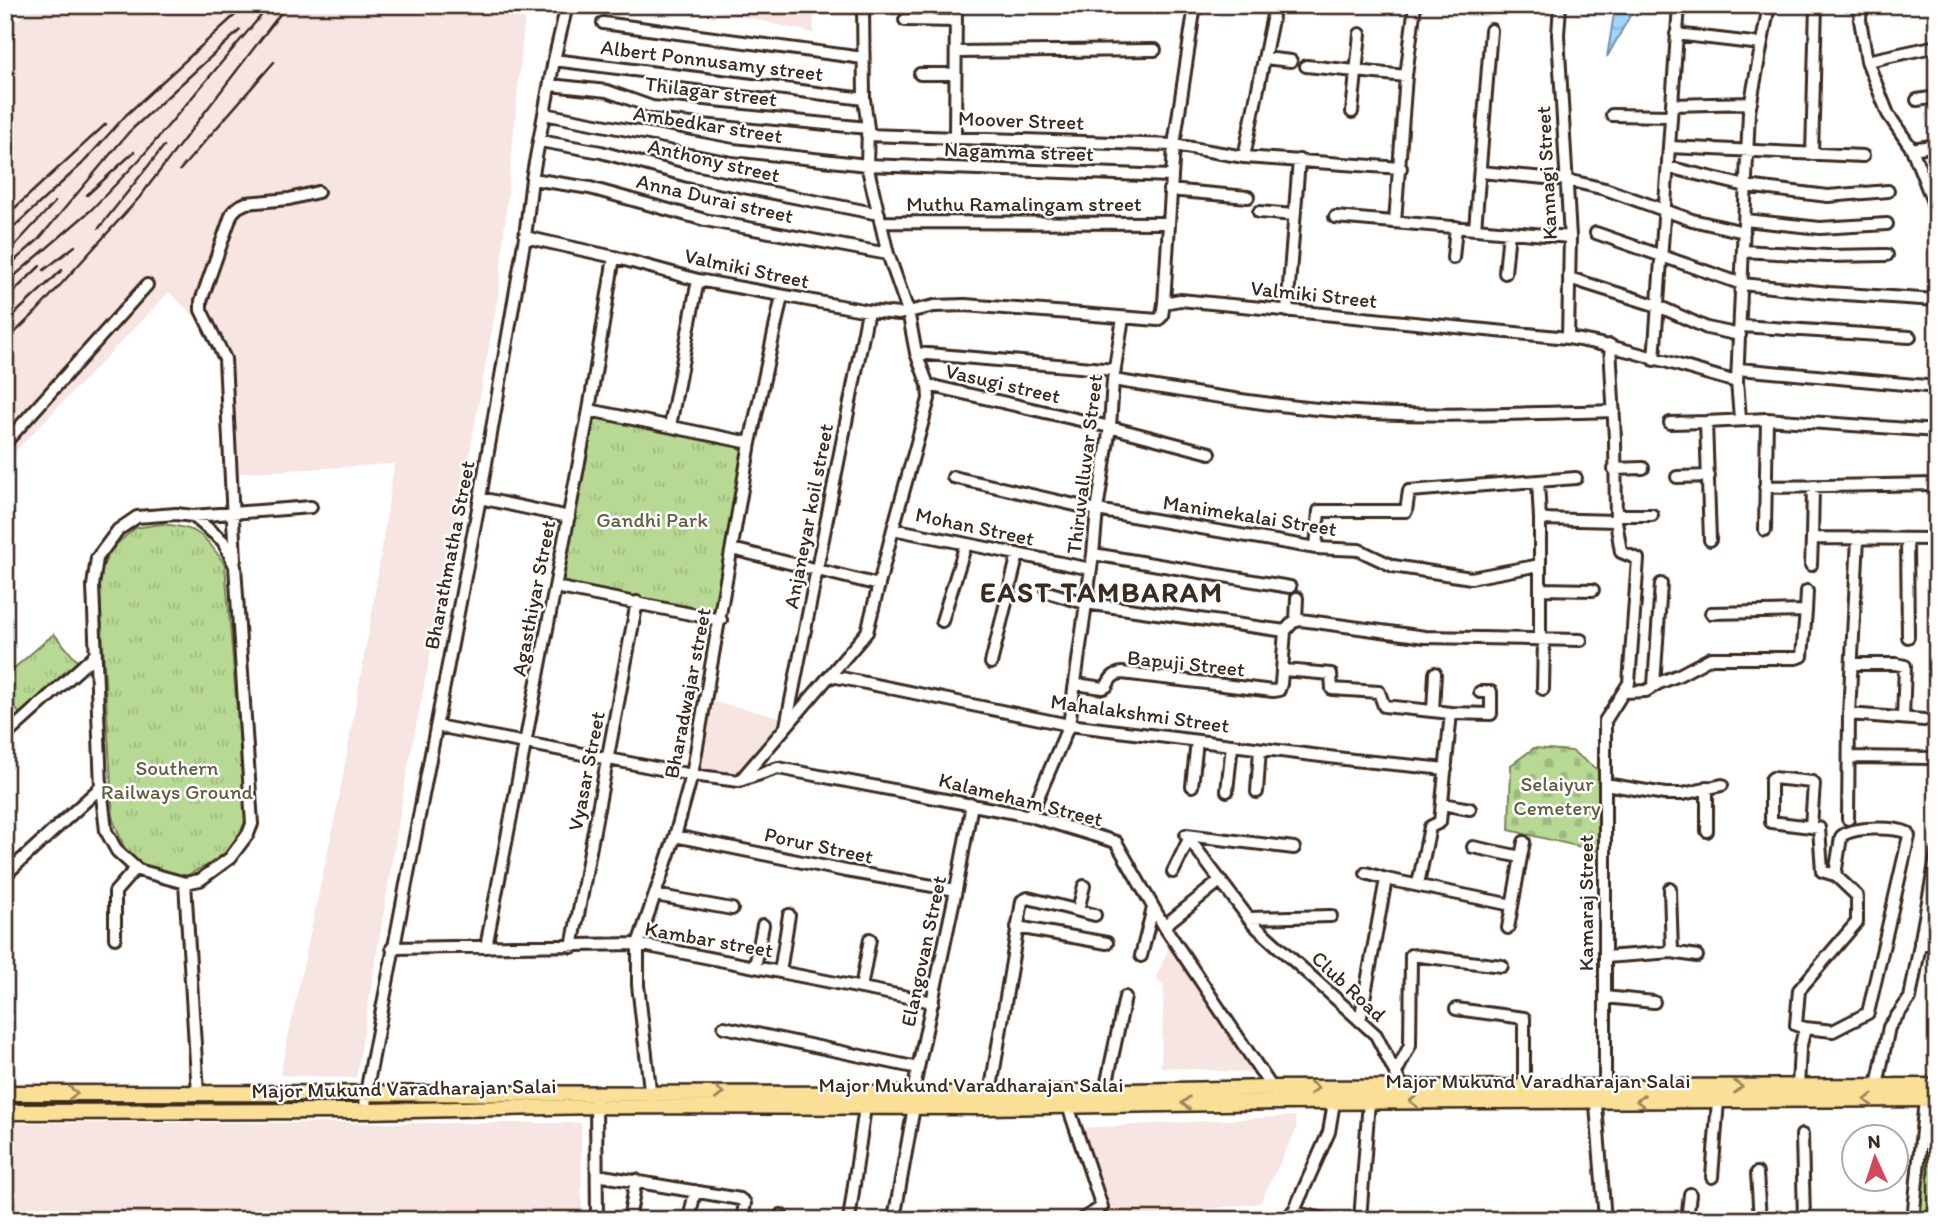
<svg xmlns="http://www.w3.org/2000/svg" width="1942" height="1225" viewBox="0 0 1942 1225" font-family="Itim,sans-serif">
  <defs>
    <pattern id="grass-tufts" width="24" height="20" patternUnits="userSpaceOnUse" patternTransform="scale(1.75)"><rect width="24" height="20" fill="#b7d994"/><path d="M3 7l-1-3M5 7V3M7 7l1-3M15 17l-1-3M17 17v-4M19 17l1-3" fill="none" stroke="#9eba7f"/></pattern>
    <pattern id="cemetery-stones" width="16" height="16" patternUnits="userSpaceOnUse" patternTransform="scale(1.75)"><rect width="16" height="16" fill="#b7d994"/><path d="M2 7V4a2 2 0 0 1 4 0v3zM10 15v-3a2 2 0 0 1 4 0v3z" fill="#9eba7f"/></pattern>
    <pattern id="water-waves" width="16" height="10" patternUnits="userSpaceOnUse" patternTransform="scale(1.75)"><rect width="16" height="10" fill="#a0d5ff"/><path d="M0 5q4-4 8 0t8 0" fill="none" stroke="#8bb7da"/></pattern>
  </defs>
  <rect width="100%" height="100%" fill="#fff"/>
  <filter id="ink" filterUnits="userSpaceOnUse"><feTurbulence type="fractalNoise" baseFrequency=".0143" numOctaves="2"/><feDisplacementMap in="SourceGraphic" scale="14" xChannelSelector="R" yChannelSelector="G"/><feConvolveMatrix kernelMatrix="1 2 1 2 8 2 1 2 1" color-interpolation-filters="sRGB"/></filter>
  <g filter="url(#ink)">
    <path fill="#f6e5e2" d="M35,5H526L498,296L464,485L407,772L356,1078L280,1075L338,803L373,607L394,464L239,473L227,347L169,292L5,462V30Z
      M692,5H813L814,33Z
      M710,701L781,717L777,729L738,779L698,768Z
      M1171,943L1257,1073L1161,1067L1164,988L1156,977Z
      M1295,1116L1297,1128L1260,1203L1112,1220L1082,1128Z
      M5,1123H581L582,1220H5Z"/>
    <path fill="url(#grass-tufts)" stroke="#798259" stroke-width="2" d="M588,414L748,442L721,620L555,587Z
      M161,524C197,527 205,534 225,565L246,820L235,846L216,861L186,876L155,871L127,854L113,820L99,575L111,549L135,528Z
      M54,634L79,663L20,714L5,697V676Z
      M1924,1147L1937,1148V1220H1917Z"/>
    <path fill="url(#cemetery-stones)" stroke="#798259" stroke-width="2" d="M1534,748L1572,751L1602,773V852L1509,830L1511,765Z"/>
    <path fill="url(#water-waves)" stroke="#7891a5" stroke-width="2" d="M1615,5H1636L1607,57L1615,8Z"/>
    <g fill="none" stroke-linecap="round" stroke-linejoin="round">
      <defs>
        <path id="minor" d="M1560,5L1558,35L1570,237L1568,338
          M1861,5L1860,20L1867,61L1888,114L1912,149L1933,202L1937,231
          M905,20L956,21
          M603,23L863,58
          M1676,34L1761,44
          M956,52L1155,50
          M1264,58L1291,61
          M554,60L864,99
          M1867,61L1937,46
          M1306,66L1406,76
          M920,74H955
          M550,85L607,91L652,107L868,128
          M1917,100L1937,97
          M1672,105L1751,103
          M1352,112L1360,34
          M544,114L733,150L867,165L1171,176
          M1612,115L1671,116
          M867,135L1174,145L1244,157L1275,5
          M955,136L956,5
          M540,141L601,152L688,176L879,214
          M1669,147L1863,156
          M1912,149L1937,145
          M1812,154L1816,5
          M1244,157L1401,168
          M1668,167L1746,186L1828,196L1888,191
          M1480,172L1567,180L1605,189L1692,220L1744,232
          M532,179L590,188L705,220L888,254
          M1169,190L1248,197
          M1259,212L1294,215
          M1335,217L1570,237
          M1745,220L1820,228L1887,224
          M881,222L1167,223
          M1395,222L1406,76L1415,5
          M1475,229L1491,30
          M1596,233L1742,284L1829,293L1937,300
          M525,237L614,257L698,280L868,311L899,314L934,306L965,305L1158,320L1162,316L1164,303L1180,300L1568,338C1626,347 1681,367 1737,382L1749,112L1769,5
          M1743,251L1827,256L1887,255
          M1453,258L1456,227
          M1505,273L1509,232
          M1569,278L1658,306L1707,328L1740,335
          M1164,303L1174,145L1195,5
          M1287,311L1299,160
          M1741,326L1910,337
          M916,353L1115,370
          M1654,360L1679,5
          M1739,369L1937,387
          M1113,380C1199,394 1286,409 1373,413C1454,417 1534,413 1614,411
          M1737,382L1740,418
          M928,385L1110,427L1210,453
          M589,410L750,443
          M1670,423L1706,422
          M670,426L698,280
          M5,443L147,285
          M1614,469L1643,468
          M953,477L1097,510L1316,548L1359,550L1393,566L1471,578L1540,565
          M1677,477L1709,476
          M1538,481L1540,519
          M1813,486L1812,538L1937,539
          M1765,487L1937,484
          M480,498L569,517
          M1616,515H1652
          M193,516L223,541L235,566L252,824L248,834L230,858L200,880L185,883L138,870L117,851L106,831L101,787L93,586L97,558L118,530L137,517L176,514L193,516L311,507
          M893,529L1091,569
          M1765,530L1767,419
          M1907,539L1908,637
          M1710,540L1706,422L1767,419L1937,431
          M1316,548L1319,511H1406L1409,491L1576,478
          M732,549L879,585
          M1093,554L1290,587
          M235,560L225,359L201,310V301L232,213L238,207L246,203L289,199L318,192
          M1811,565L1812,538
          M555,587L721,620
          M1540,589L1593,590
          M1047,592L1085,603L1285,631L1293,622L1301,620L1425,637L1581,640
          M1806,611L1807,591
          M1296,620L1297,598
          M942,621L966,544
          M1540,639V519L1616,521
          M991,663L1018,554
          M1852,664H1896L1905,666L1903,718
          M1284,670L1331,674L1332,689L1379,692L1384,706L1451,713L1491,714V692H1480
          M832,676L1069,725L1353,760L1446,769
          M1076,684L1103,688L1107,686C1110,679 1113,674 1122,673L1273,691L1279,690L1281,684L1285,631
          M1654,685L1661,584
          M1543,689L1544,639
          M1624,692L1646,691L1659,683L1679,675L1711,658H1796L1802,656L1806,611L1711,613
          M1433,711L1435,673
          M1849,714L1924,720
          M437,726L692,775L739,781L778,768L1030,816L1116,842L1164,926L1274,1091
          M786,726L868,311
          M5,736L96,654
          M1849,757L1932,758L1937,755
          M744,776L867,632L893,529L929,399L928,385L916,353L908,311L888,254L867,165L868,128L864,99L863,5
          M1605,784L1665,794H1683L1722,785
          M1192,786L1197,741
          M1707,787V831
          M1227,791L1232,745
          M1257,792L1260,749
          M1442,804L1470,809
          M1030,816L1069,725L1093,554L1097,510L1110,427L1113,380L1123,318
          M1848,819L1849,714L1858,538
          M1811,826L1814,784L1812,782L1773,778L1771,780V822L1819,828L1822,871L1835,875
          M1186,835L1253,924L1376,1035L1403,1088
          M1186,835L1294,848
          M675,836L846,871L956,890
          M1473,847L1521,857L1508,928
          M1521,857L1524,842
          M1173,872L1189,839
          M1366,873L1386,879L1512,905
          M5,875L101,787
          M185,883L198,1094
          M1418,884L1430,827L1440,822L1451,713
          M1670,889L1672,952
          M655,895L732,909
          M1078,910L1084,886
          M1248,918L1331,916
          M1164,926L1220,881
          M1017,927L1107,943
          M115,938V892L136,868
          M1920,942L1937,946
          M486,947L589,410L614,257
          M572,947L637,602
          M392,948L638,944L933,1002
          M1141,956L1153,908
          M1605,957L1672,952L1697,956
          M755,967L763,925
          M780,972L789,915
          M861,988L870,939
          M1605,997L1654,1002
          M1456,1009L1524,1018V1088
          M1360,1021L1386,879
          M724,1027L918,1068
          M1396,1073L1410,1045L1411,955L1502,966
          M1877,1086L1889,1027L1910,998L1937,853
          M1798,1087L1800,1049L1805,1028L1833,1031L1868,1013L1909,836L1908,833C1895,827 1849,826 1841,837L1835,875L1857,896V922L1799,990L1796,1025L1805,1028
          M1105,1091L1125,997
          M990,1094L1022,901L1028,898L1095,915
          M651,1098L638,985V944L675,836L692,775L750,443L782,296
          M596,1100L597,1220
          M1066,1100L1102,1207L1081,1220
          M911,1101L956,890L972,804
          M365,1111L366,1093L480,498L525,237L532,179L554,60L567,5
          M1802,1135L1804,1220
          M1757,1173L1760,1220
          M597,1175L740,1199L745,1203L742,1220
          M1712,1177L1718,1101
          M1292,1212L1328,1220
          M1604,1217L1636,1220
          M894,1219L914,1107
          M629,1220L636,1180
          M689,1220L695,1191
          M781,1220V1215
          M849,1220L866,1100
          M1290,1220L1329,1132L1334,1102
          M1360,1220L1369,1101
          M1605,1220L1596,1105L1604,1088L1605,1079V721L1629,683L1638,559L1621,552L1616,521L1615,439L1610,345
          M1687,1220L1690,1194
          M1913,1220L1925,1100"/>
        <path id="major" d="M5,1093L986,1094L1271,1088L1937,1086
          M5,1112L365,1111L596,1106L987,1107L1282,1102L1937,1099"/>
      </defs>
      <use href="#minor" stroke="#3b2a1e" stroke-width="16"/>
      <use href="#major" stroke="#3b2a1e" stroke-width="19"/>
      <use href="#minor" stroke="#fff" stroke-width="10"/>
      <use href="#major" stroke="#fadf96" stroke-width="14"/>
      <path stroke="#3b2a1e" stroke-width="2.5" d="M180,170L274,62
        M87,195L134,152
        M5,217L106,124
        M99,228L164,146
        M5,235L82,164L126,115L246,5
        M5,256L55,202
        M5,269L38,240L129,132L240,30
        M44,270L75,246
        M5,284L91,210L140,159L270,5
        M5,300L40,266
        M5,323L62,270
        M5,342L36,312L139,198L287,5"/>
    </g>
    <defs><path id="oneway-chevron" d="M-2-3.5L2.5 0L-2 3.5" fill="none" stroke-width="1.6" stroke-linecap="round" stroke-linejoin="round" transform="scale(1.75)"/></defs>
    <g stroke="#9a845a">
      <use href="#oneway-chevron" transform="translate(1738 1087)"/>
      <use href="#oneway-chevron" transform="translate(1314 1088)"/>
      <use href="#oneway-chevron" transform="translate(73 1093)"/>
      <use href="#oneway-chevron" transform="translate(719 1093)"/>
      <use href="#oneway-chevron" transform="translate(1869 1100) rotate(180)"/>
      <use href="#oneway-chevron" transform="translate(1414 1101) rotate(180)"/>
      <use href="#oneway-chevron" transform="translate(1641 1101) rotate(180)"/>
      <use href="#oneway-chevron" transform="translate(1186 1103) rotate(179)"/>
    </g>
  </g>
  <g text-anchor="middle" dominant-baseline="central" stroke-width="5" stroke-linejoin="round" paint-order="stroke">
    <g font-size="21" fill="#3b2a1e" stroke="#fff">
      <text transform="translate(712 60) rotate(7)">Albert Ponnusamy street</text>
      <text transform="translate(711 91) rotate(7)">Thilagar street</text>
      <text transform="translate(1021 120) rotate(2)">Moover Street</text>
      <text transform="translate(708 124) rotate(9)">Ambedkar street</text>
      <text transform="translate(1019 151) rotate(2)">Nagamma street</text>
      <text transform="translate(714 160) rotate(13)">Anthony street</text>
      <text transform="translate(1546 173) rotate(-93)">Kannagi Street</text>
      <text transform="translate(715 198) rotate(13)">Anna Durai street</text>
      <text x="1024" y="203">Muthu Ramalingam street</text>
      <text transform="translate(747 268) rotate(12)">Valmiki Street</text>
      <text transform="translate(1314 294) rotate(6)">Valmiki Street</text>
      <text transform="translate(1003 383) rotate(13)">Vasugi street</text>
      <text transform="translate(1084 464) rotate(-83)">Thiruvalluvar Street</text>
      <text transform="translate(1250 515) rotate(9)">Manimekalai Street</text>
      <text transform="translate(808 516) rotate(-79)">Anjaneyar koil street</text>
      <text transform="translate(975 526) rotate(12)">Mohan Street</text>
      <text transform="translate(449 555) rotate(-79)">Bharathmatha Street</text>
      <text transform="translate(533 598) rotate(-79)">Agasthiyar Street</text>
      <text transform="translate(1186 663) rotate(6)">Bapuji Street</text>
      <text transform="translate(687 693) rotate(-79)">Bharadwajar street</text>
      <text transform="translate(1140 713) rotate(8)">Mahalakshmi Street</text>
      <text transform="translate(586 771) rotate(-79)">Vyasar Street</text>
      <text transform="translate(1021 799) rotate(14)">Kalameham Street</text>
      <text transform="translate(819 845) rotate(12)">Porur Street</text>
      <text transform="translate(1585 903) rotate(-90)">Kamaraj Street</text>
      <text transform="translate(709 939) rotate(10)">Kambar street</text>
      <text transform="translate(923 951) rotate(-78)">Elangovan Street</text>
      <text transform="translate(1349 986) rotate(43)">Club Road</text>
      <text x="1538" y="1080">Major Mukund Varadharajan Salai</text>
      <text x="971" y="1084">Major Mukund Varadharajan Salai</text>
      <text transform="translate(404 1088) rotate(-1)">Major Mukund Varadharajan Salai</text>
    </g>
    <g font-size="21" fill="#605f41" stroke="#fff">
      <text x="652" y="519">Gandhi Park</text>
      <text x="177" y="767">Southern<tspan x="177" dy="24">Railways Ground</tspan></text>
      <text x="1557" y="783">Selaiyur<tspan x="1557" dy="24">Cemetery</tspan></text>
    </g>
    <g font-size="28" font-weight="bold" letter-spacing="2" fill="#3b2a1e" stroke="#fff">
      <text x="1102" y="592">EAST TAMBARAM</text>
    </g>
  </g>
  <rect width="1942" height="1225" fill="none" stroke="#fff" stroke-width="28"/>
  <rect x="14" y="14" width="1914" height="1197" fill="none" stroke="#3b2a1e" stroke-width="2.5" filter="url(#ink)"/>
  <g transform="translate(1875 1158) rotate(357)"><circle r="33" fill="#ffffff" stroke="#b1aaa5" stroke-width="2"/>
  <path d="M0-5L12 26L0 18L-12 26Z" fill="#d1495b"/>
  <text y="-10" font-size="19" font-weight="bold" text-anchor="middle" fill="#3b2a1e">N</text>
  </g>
</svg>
